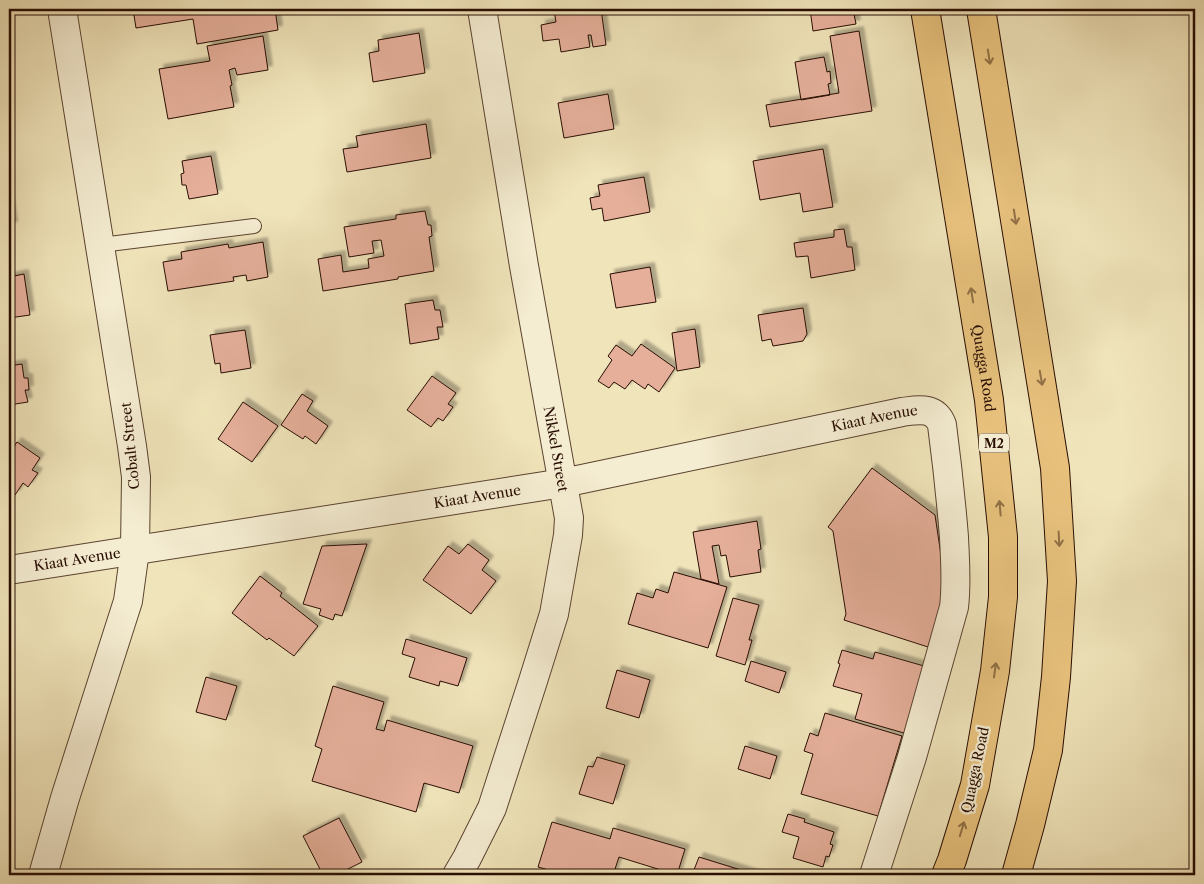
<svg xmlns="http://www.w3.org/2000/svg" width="1204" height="884" viewBox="0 0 1204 884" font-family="'Libre Caslon Text',serif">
  <defs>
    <filter id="shadow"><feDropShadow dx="4.5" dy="-4.5" stdDeviation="1" flood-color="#0004"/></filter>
  </defs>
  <rect width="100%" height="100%" fill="#f0e4ba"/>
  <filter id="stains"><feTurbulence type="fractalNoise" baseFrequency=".004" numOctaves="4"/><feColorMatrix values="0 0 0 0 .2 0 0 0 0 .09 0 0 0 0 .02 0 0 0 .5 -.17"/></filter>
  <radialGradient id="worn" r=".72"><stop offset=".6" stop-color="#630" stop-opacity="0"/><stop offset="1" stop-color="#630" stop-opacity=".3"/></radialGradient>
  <path fill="#e5af9a" stroke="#280d02" filter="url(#shadow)" d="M133,9H275L278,30L197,44L193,19L136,28Z
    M562,9H584V11L601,9L606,45L593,47L591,35H588L590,47L561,52L559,39L543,41L541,25L556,22L554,10Z
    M810,9H853L856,24L813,31Z
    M859,31L872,111L770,127L766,105L839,93L830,36Z
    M419,33L425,73L373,82L369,53L379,51L378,40Z
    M263,36L268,70L237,75L235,68L229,70L232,85L230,86L234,107L168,119L159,69L210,61L207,46Z
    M824,57L827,72L830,71L831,83L828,84L830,95L801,100L795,62Z
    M608,94L614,129L564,138L558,103Z
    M426,124L431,158L347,172L343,149L358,147L356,136Z
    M823,149L833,207L803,212L800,193L760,200L753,161Z
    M211,156L218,194L189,199L186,185H182L181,174L184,173L182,161Z
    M644,177L650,212L604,221L602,208L592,210L590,198L600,196L598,185Z
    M9,198L13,226H9Z
    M425,211L428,225H431L432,236L429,237L434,271L398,277V279L323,291L318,259L341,255L343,272L369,268L368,259L384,256L381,240L372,241L374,253L349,257L344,227L396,219V215Z
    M844,229L847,247H852L855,270L811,278L808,256L796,257L794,243L834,237V230Z
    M263,242L268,277L247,281L246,275L233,277L234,281L168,291L163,262L182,259L181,252L228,244L229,248Z
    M650,267L656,302L616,308L610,274Z
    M24,274L30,315L9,318V277Z
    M433,300L435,310H440L443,327H437L439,339L410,344L405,304Z
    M803,308L807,334L803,341L773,346L771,339L762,341L758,315Z
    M695,329L700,367L677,371L672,333Z
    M245,330L251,368L221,373L220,363L215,364L210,335Z
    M641,344L675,368L659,392L648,384L645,389L632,380L625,389L614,382L609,388L598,381L612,360L608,356L616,345L632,356Z
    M22,364L24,378H28L29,390H25L28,402L9,405V366Z
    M432,376L456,393L448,404L453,407L443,421L438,418L431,427L407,410Z
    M302,394L313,401L307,411L328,426L316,444L305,436L303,439L281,425Z
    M243,402L278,426L252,462L218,439Z
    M17,442L40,458L32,470L38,473L28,487L23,483L15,495L9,490V454Z
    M872,468L935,515L946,589L928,647L844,620L846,614L833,531L828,527Z
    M757,521L761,549L758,550L761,572L730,577L726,555L721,556L719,545L712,546L719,584L701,579L693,532Z
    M367,544L342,616L335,614L333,620L319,615L321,609L303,604L322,546Z
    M468,544L489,560L482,570L496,581L471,614L423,580L448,546L459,554Z
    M674,572L727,587L708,648L628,624L637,593L653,598L656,589L668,593Z
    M260,576L282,593L280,596L318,626L294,656L269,638L267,640L232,613Z
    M733,598L759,605L749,640H752L745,665L716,656Z
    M406,639L467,658L458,686L440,681L439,686L409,677L415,658L402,654Z
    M842,650L873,659L875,652L924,666L904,733L855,719L862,694L833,686L840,664L838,663Z
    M751,661L786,672L779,693L745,681Z
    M617,670L650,680L639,718L606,708Z
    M206,677L237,686L226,720L196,712Z
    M333,686L384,702L376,729L384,731L387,720L473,746L459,793L424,783L416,812L312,781L322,749L315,746Z
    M825,713L902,736L878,816L801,794L813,754L804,751L810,733L818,736Z
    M745,746L777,756L770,779L738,769Z
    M597,757L625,765L613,804L579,794L588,766L593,767Z
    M788,814L805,819L804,822L834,832L830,844L833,845L829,857L826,856L823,867L793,858L799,837L782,832Z
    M339,818L362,862L336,875H323L303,836Z
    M552,822L610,839L613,828L685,849L677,875L619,857L613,875H566L538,867Z
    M699,857L757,875H692Z"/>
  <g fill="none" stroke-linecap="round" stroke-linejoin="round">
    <defs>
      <path id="lane" d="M101,245L254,226"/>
      <g id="street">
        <path id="s1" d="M9,570L563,483L902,412C918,410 935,406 942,425C947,463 951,500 954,537C955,561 957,583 954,607L912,757L874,875"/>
        <path d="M43,875L65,798L128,601L135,550L136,477L132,446L62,9"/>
        <path d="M457,875L467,858L492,808L533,681L554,614L568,535L569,518L524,266L482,9"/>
      </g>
      <g id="primary">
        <path id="s2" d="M925,9L989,400L1003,537V597L995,671L975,785L952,860L946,875"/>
        <path d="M981,9L1055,468L1062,581L1056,677L1048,750L1030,825L1016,875"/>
      </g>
    </defs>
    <use href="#lane" stroke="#5a4330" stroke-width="16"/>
    <use href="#street" stroke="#5a4330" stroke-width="30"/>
    <use href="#primary" stroke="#280d02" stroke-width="30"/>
    <use href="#lane" stroke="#f5edd2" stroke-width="14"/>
    <use href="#street" stroke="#f5edd2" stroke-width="28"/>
    <use href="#primary" stroke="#e8c27d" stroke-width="28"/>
  </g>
  <defs><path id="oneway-shaft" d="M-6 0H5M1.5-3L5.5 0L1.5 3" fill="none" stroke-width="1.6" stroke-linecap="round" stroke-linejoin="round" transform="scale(1.25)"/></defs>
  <g stroke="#927146">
    <use href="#oneway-shaft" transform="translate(989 57) rotate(81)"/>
    <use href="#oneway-shaft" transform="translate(1015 217) rotate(81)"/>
    <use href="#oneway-shaft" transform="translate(972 295) rotate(-99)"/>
    <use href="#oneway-shaft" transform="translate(1041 378) rotate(80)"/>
    <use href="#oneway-shaft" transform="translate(1000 508) rotate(-95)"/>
    <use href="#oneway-shaft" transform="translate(1059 539) rotate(87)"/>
    <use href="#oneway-shaft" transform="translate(995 670) rotate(-82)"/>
    <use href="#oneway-shaft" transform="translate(962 829) rotate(-73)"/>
  </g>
  <g text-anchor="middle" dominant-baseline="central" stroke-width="4.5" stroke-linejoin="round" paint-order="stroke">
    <rect fill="#f5edd2" stroke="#665040" stroke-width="1" x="979" y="433.5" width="30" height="19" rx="4"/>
    <g font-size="12" font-weight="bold" fill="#280d02">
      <text x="994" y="443">M2</text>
    </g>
    <g font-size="14" fill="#280d02" stroke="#f5edd2">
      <text stroke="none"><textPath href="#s2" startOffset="364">Quagga Road</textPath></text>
      <text stroke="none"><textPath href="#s1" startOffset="879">Kiaat Avenue</textPath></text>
      <text transform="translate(130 446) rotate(-96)">Cobalt Street</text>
      <text transform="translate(556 449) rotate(80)">Nikkel Street</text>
      <text stroke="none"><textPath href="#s1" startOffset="474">Kiaat Avenue</textPath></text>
      <text stroke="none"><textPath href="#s1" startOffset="69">Kiaat Avenue</textPath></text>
      <text transform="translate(975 770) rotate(-78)">Quagga Road</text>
    </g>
  </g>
  <rect width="1204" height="884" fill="none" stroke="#f0e4ba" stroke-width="30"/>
  <rect x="10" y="10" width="1184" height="864" fill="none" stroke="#280d02" stroke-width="2.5"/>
  <rect x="15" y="15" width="1174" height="854" fill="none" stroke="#280d02"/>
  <rect width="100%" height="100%" filter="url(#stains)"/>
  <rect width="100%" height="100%" fill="url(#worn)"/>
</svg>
